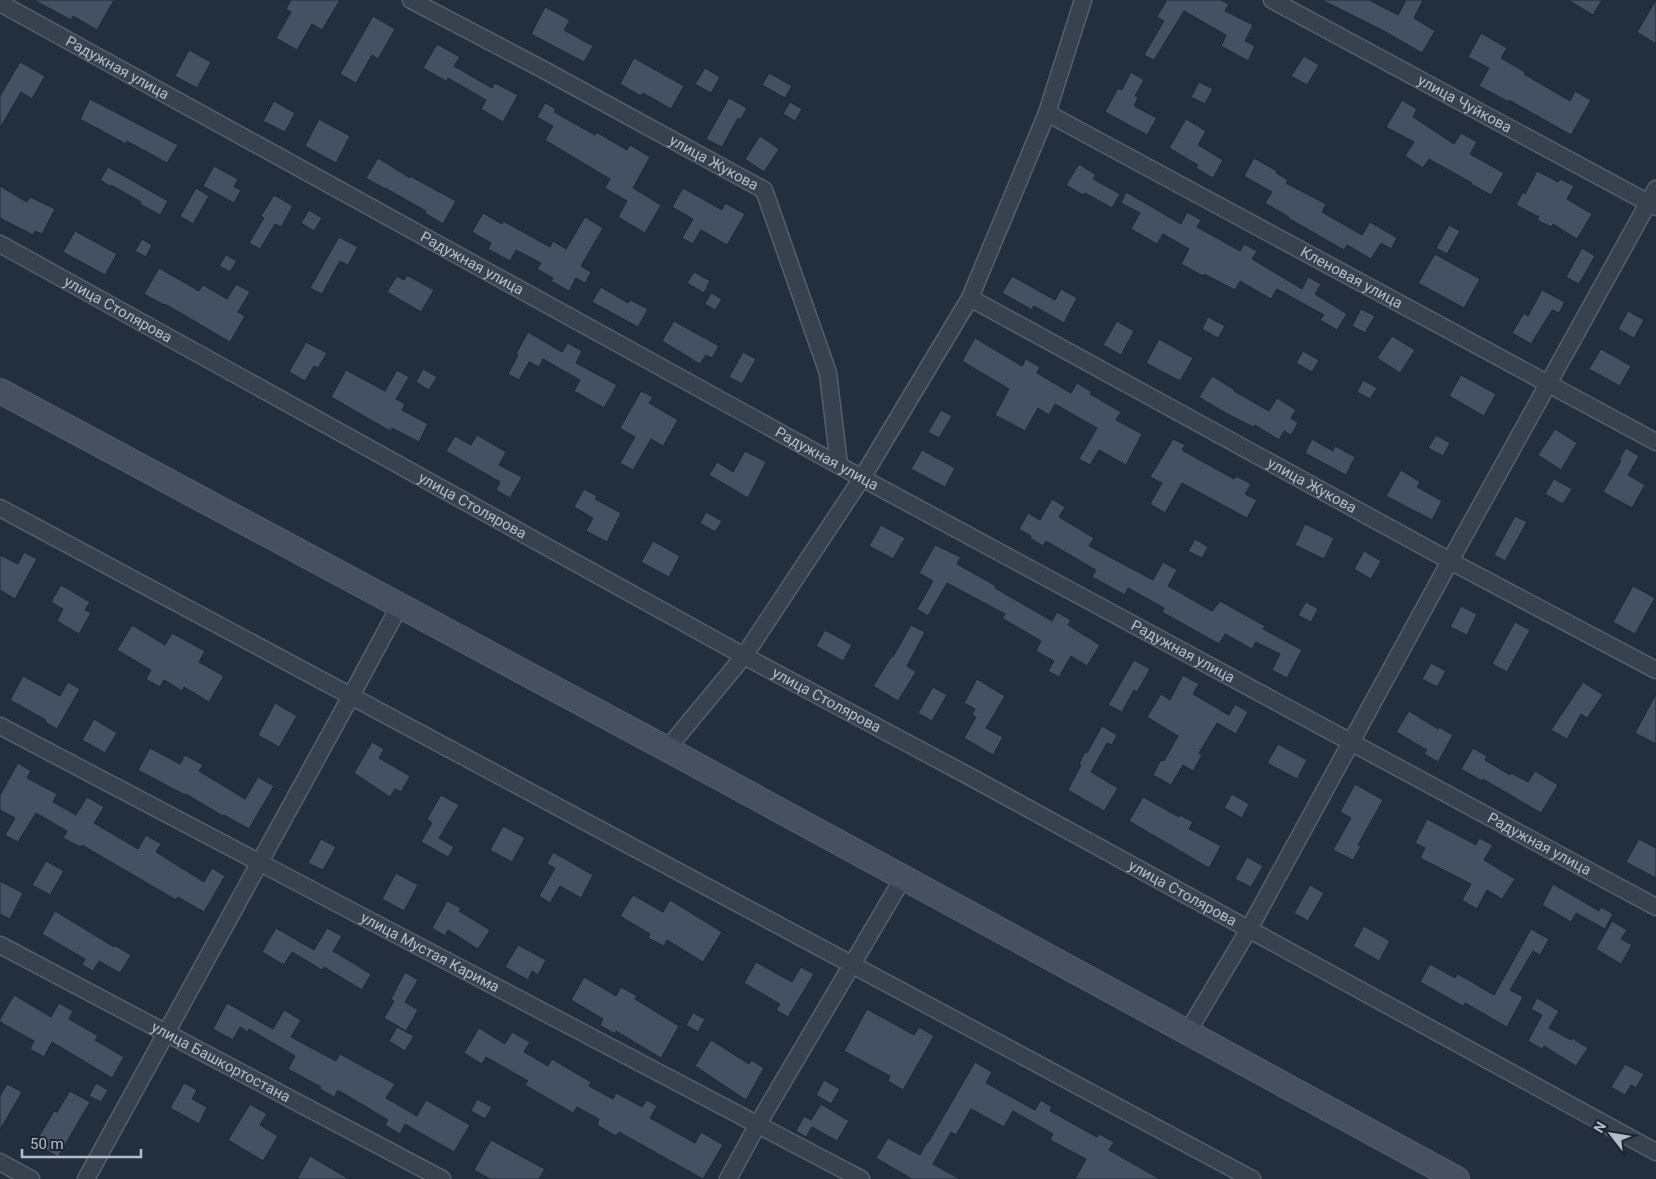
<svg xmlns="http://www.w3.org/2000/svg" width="1656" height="1179" viewBox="0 0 1656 1179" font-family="Roboto,sans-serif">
  <rect width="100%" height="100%" fill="#242f3e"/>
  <path fill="#455162" stroke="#1f2835" d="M34,0H114L97,30L73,16L71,20Z
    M291,0H340L322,30L312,24L297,50L276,38L291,12L286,9Z
    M1164,0H1221L1229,4L1225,11L1253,25L1245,41L1255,46L1248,61L1221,46L1226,35L1184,11L1154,60L1144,55L1164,21L1157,17L1166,1Z
    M1322,0H1369L1398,15L1406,0H1423L1414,18L1435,31L1422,53L1382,30Z
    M1568,0H1602L1593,15Z
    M1656,0V44L1637,32Z
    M545,7L570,20L564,30L593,46L584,62L531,34Z
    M373,16L395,29L378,59L372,55L356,83L340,74Z
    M1481,33L1507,48L1501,58L1525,72L1524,74L1570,101L1575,91L1591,100L1571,135L1509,100V102L1479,86L1489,68L1468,57Z
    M437,44L460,57L454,66L492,88L495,83L518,95L503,122L481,109L486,100L448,78L446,81L423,68Z
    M189,50L211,62L197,88L175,76Z
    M1304,56L1319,65L1307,85L1291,76Z
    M634,58L684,86L671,109L643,93L641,96L620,84Z
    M20,62L45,76L32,99L21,92L0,128V96Z
    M705,68L720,77L711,93L695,84Z
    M1131,72L1144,80L1135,96L1138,98L1134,106L1157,118L1147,135L1105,112L1118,88L1122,90Z
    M769,73L792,86L785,98L762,85Z
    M1199,82L1213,89L1205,104L1191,97Z
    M729,98L747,108L740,120L738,118L722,147L706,139Z
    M90,99L178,145L167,163L127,141L126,144L80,119Z
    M1402,100L1417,109L1413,117L1454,144L1461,133L1477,142L1470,154L1504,173L1491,195L1471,184L1472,183L1429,159L1423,168L1405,156L1414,142L1386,127Z
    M274,101L295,113L285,132L263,121Z
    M790,102L802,109L795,121L783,114Z
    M545,103L556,109L554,112L595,135L596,132L627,150L630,145L650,157L633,188L661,205L645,233L618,217L627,201L605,188L610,179L545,140L553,126L537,117Z
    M319,119L350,136L336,163L305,146Z
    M1186,119L1206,131L1198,145L1223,160L1213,178L1196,168L1198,165L1169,148Z
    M760,136L779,149L764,172L745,159Z
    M378,158L410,178V176L456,201L443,224L425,213L426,211L385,188V189L366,178Z
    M1254,158L1277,171L1276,173L1288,180L1286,183L1326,204L1322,212L1362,235L1370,222L1397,238L1391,249L1381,243L1371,259L1347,245L1344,250L1288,218L1289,217L1265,203L1272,192L1244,176Z
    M1079,164L1096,175L1093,179L1120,194L1112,208L1085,193L1083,195L1066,185Z
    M214,166L238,179L234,187L241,190L234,203L203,186Z
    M108,167L168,201L160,215L140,204L141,202L111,185L110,186L100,180Z
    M1537,171L1558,182L1560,179L1574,186L1567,199L1592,214L1577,239L1553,224L1551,227L1537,220L1539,217L1516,205L1523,192L1525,194Z
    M0,186L27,202L30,197L55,209L42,234L35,231L33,235L0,218Z
    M196,188L209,196L193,224L180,216Z
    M683,188L722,210L725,203L745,214L727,245L701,230L693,244L682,238L693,219L672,207Z
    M1126,192L1181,224L1187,212L1201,220L1197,227L1240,251L1244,244L1257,251L1252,259L1302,289L1308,277L1321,284L1315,294L1347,314L1337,330L1320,320L1324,315L1277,289L1271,299L1240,281L1235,290L1204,274L1203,276L1181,264L1189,249L1163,234L1157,244L1131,229L1140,213L1121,203Z
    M274,195L293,206L281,227L275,224L260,249L249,243L264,218L261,216Z
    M309,210L322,218L314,231L301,223Z
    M483,213L502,224L503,221L550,247L553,241L566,249L585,217L603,228L581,266L591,272L585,283L576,278L569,291L551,281L553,278L537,269L541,263L516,250L510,261L488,249L491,243L472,232Z
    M1449,225L1460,231L1447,254L1436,248Z
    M75,231L117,254L105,275L63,252Z
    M339,237L358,247L348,265L340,261L322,294L310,288Z
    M142,239L152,245L146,257L135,251Z
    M1582,248L1595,256L1579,284L1566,277Z
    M1435,254L1480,279L1464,308L1418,283Z
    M226,255L237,261L230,272L219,266Z
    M159,268L199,291L203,285L227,299L236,284L250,292L238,312L245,316L230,342L165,304L164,305L144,294Z
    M694,272L710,281L704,293L687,283Z
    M407,275L434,290L421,312L387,292L397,276L404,280Z
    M1012,276L1055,300L1061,289L1077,298L1064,323L1034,306L1032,310L1002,293Z
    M601,287L628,303L630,300L648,309L638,327L592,302Z
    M1542,290L1565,302L1559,313L1552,310L1531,344L1512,333L1524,313L1528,316Z
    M711,293L722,299L715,310L705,304Z
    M1361,309L1375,316L1365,333L1352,326Z
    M1628,311L1644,320L1634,338L1618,329Z
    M1208,317L1225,326L1218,338L1202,329Z
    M674,321L719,346L712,358L706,355L700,364L662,341Z
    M1117,321L1134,331L1121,355L1103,345Z
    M528,332L562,352L568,343L582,351L576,363L617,385L604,408L574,391L580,380L543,359L539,367L529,362L519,380L508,374L518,355L516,354Z
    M1392,336L1415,350L1400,373L1377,358Z
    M975,338L1022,366L1026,359L1040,367L1037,373L1071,393L1077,383L1092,392L1090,394L1121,412L1116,420L1142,434L1126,465L1099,450L1090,465L1079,459L1097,428L1055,404L1049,415L1038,408L1025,431L995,415L1009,389L962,361Z
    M1159,339L1193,358L1180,381L1146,363Z
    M306,342L327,353L318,368L314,366L305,381L289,372Z
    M1601,349L1631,366L1620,386L1589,369Z
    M1303,351L1319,360L1312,372L1296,363Z
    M743,352L756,359L742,384L729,377Z
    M423,369L437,377L429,390L416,382Z
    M346,370L385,391L397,370L409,377L396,399L405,404L402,410L428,424L419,442L392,428L390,431L331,397Z
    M1461,375L1496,394L1484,416L1449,396Z
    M1212,376L1235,390L1234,391L1269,411L1277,398L1296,410L1291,418L1298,423L1291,435L1284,431L1279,440L1255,425L1253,427L1222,411L1199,397Z
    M1363,380L1377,388L1370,399L1357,392Z
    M641,391L653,397L649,403L678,420L663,446L651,439L633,470L620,463L635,437L620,428Z
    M941,410L952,416L939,438L928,432Z
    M1555,429L1577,443L1561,470L1538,455Z
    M477,435L506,452L499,465L522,477L510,498L496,490L500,482L446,451L455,436L471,445Z
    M1436,435L1450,443L1443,456L1428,448Z
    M1173,439L1185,445L1182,450L1234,479L1236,476L1251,484L1245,494L1257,500L1247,518L1182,483L1165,513L1150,504L1162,483L1150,477Z
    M1312,439L1333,451L1335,446L1355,457L1346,475L1305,453Z
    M1626,448L1639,456L1628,475L1645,485L1632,508L1603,492L1621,461L1619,460Z
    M922,450L955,468L945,487L911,469Z
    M745,451L766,462L748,498L709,475L717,462L733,472Z
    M1401,470L1420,482L1417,487L1442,501L1432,520L1386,496Z
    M1554,479L1572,489L1563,504L1545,494Z
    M584,489L597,496L595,499L621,513L607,542L586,531L593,518L574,507Z
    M1052,499L1065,507L1059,517L1094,538L1089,546L1153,580L1163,562L1177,570L1168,586L1212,611L1220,601L1265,626L1263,629L1302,650L1287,678L1272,670L1280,654L1256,642L1252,649L1225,634L1219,644L1162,612L1164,608L1128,588L1125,595L1092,577L1096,570L1046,541L1043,546L1030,538L1031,536L1019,529L1028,513L1040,520Z
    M706,512L722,521L715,532L700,523Z
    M1515,516L1527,522L1505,561L1494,555Z
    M1305,524L1334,538L1324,559L1295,545Z
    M881,525L905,538L893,559L869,546Z
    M1195,539L1208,547L1202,558L1188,551Z
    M653,541L680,556L669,577L641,562Z
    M935,545L961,557L957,564L996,586L995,588L1052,621L1057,612L1071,620L1068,625L1100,645L1087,666L1071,656L1059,677L1048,671L1054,661L1036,651L1041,641L1002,618L1005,614L947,583L928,616L917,609L933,581L919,573Z
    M1364,551L1381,561L1371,579L1354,569Z
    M24,552L37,559L15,599L0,590V555L18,564Z
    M61,585L90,602L85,610L91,613L79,634L57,621L63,609L51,602Z
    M1633,586L1655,598L1635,634L1613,622Z
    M1306,602L1318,609L1311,622L1298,615Z
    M1461,606L1477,614L1467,635L1450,627Z
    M1515,622L1530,630L1507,672L1492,664Z
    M132,625L165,645L172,633L205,651L199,662L224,676L209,702L184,687L182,691L164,680L160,687L146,679L151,670L117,650Z
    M911,625L925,632L907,666L916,672L898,701L873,686L892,656L893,657Z
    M825,630L852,645L843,661L816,646Z
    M1134,660L1150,669L1137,692L1134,690L1122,712L1108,705Z
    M1431,663L1446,671L1437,687L1422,679Z
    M1183,675L1199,684L1193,694L1229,715L1235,704L1248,712L1236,734L1217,723L1199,753L1202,755L1193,771L1183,765L1171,785L1153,775L1161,760L1164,761L1178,736L1147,717L1161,694L1170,700Z
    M23,676L60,696L68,682L80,689L57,729L45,722L46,720L10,700Z
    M977,679L1005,696L986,728L1003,737L993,755L964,738L976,717L972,715L975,709L964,703Z
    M1583,682L1603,695L1587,718L1581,714L1567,739L1551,730Z
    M933,687L947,695L932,721L918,713Z
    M1656,694V744L1635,733Z
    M275,703L297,716L279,747L258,735Z
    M1409,711L1438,729L1439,727L1453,735L1438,762L1424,754L1427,750L1396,732Z
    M94,719L117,733L105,753L82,740Z
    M1102,726L1117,735L1112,745L1107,743L1091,772L1118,788L1104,811L1068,790L1081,765L1079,764L1085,752L1087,753Z
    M372,742L384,749L379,758L410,776L401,792L395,789L390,797L354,773Z
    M1278,744L1307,760L1297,779L1267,763Z
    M150,748L180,764L185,755L203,765L199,771L245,799L258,777L274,786L249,829L224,815L223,816L186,794L185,795L138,770Z
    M1473,748L1487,756L1485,760L1510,775L1511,773L1528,782L1535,771L1558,785L1541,813L1483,779L1482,781L1461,769Z
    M18,763L31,771L27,778L57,794L53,802L76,815L87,797L104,807L94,823L138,849L146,835L161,844L156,852L204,882L212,868L225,876L204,912L178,897L176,900L82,845L80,847L63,838L67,831L36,813L18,842L5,835L15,818L0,810V795Z
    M1355,784L1383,800L1358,845L1361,846L1353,860L1333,850L1351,818L1340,812Z
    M1232,794L1249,804L1242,818L1224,808Z
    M441,795L459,805L439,838L454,847L448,857L421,842L432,823L427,819Z
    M1143,797L1179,817L1180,815L1193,822L1189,829L1221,846L1209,868L1129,821Z
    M1427,819L1476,845L1479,838L1493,845L1484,860L1515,879L1502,899L1487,890L1477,909L1462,900L1471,884L1420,858L1425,848L1415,843Z
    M503,826L525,838L512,862L490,850Z
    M321,839L336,847L323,870L308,863Z
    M1639,839L1656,848V878L1626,862Z
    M553,852L593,875L581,898L560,886L550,903L539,896L555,868L547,864Z
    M1247,857L1263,866L1251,887L1235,879Z
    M46,861L64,871L50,895L32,885Z
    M396,873L418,885L404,911L382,899Z
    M0,881L23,893L10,919L0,914Z
    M1553,884L1599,911L1601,907L1613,914L1605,929L1576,913L1571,922L1542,905Z
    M1310,885L1324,893L1308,921L1294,913Z
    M633,895L663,912L670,900L722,932L703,962L667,940L664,946L648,938L650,934L620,916Z
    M447,901L461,908L459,911L490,930L478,949L448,930L445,936L432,928Z
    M55,911L114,947V945L131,955L120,973L99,961L93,971L82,965L85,959L42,934Z
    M1612,921L1627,930L1621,939L1632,945L1621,964L1596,949Z
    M1364,926L1390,941L1379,961L1353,946Z
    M276,928L314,950L327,928L342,936L333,951L371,974L362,990L324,967L322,970L292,952L284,965L262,952Z
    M1531,929L1549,939L1540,955L1533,951L1510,990L1523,997L1507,1027L1465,1003L1463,1006L1420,982L1430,964L1455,978L1458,974L1494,995Z
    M518,945L546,960L538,975L532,971L528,980L505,967Z
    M756,962L792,982L801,967L814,974L788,1017L776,1010L780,1004L744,983Z
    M405,972L418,980L405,1002L418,1010L406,1031L384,1018L394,1001L391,999Z
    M584,977L616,996L621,987L637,996L635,999L679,1026L661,1058L616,1031L615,1034L600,1025L603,1019L571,1000Z
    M14,995L51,1017L59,1003L73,1011L69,1019L98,1036L95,1040L124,1057L112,1078L52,1042L44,1057L30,1049L34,1041L0,1022V1019Z
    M1537,998L1559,1011L1549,1028L1571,1040L1572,1038L1588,1048L1576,1066L1544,1046L1542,1049L1528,1041L1542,1015L1531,1009Z
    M227,1003L273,1029L284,1010L301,1020L291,1037L336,1061L340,1054L395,1084L386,1098L417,1116L426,1100L470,1125L454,1152L405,1124L400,1134L385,1125L388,1120L338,1090L334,1097L320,1089L321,1087L288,1069L295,1056L249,1029L248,1032L240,1027L233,1040L213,1029Z
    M867,1009L914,1035L919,1027L934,1036L903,1090L888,1081L890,1076L844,1051Z
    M693,1013L705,1019L698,1032L686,1025Z
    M397,1027L414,1036L405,1051L389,1041Z
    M479,1028L505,1044L512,1032L530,1042L524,1052L548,1066L552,1059L591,1082L589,1086L613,1099L616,1093L642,1107L647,1100L657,1106L650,1118L695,1143L701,1132L723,1145L703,1179L619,1132L616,1136L597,1125L599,1119L577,1107L573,1113L525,1085L528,1081L486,1057L482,1064L464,1053Z
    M711,1040L749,1064L751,1060L764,1068L746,1100L695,1066Z
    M975,1062L992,1072L986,1083L1035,1110L1041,1100L1052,1107L1050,1111L1097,1137L1099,1134L1114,1142L1109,1150L1160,1179H1075L1086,1159L1050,1140L1053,1134L1013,1111L1004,1127L971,1109L956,1135L951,1132L933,1164L960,1179H912L876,1158L888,1138L920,1155L927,1142L928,1143Z
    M1625,1064L1644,1074L1636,1088L1631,1085L1625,1095L1611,1087Z
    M824,1080L840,1089L831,1104L816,1095Z
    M96,1083L108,1090L101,1102L89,1096Z
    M184,1083L197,1090L192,1099L207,1107L199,1124L170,1108Z
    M7,1084L22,1092L0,1130V1096Z
    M70,1091L90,1102L58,1157L35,1143L54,1111L57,1112Z
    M477,1099L492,1107L485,1119L471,1111Z
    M250,1104L267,1114L260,1125L278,1136L263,1161L228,1140Z
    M821,1104L849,1121L837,1141L812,1127L806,1137L796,1131L804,1116L811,1120Z
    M491,1140L545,1169L539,1179H490L474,1170Z
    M310,1156L349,1179H297Z"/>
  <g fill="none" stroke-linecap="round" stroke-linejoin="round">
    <defs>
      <g id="street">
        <path id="s1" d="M411,0L544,70L764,190L828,373L839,465"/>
        <path id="s2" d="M1272,0L1656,207"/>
        <path id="s3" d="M0,3L862,478L1656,907"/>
        <path id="s4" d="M1047,113L1656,442"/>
        <path id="s5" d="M0,244L744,656L967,775L1656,1152"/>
        <path id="s6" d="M970,298L1450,561L1656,670"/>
        <path d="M0,508C418,731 834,957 1252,1179"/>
        <path id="s7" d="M0,726L861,1179"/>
        <path d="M667,749L744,656L862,478L970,298L1047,113L1083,0"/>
        <path id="s8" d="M0,945L442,1179"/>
        <path d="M1187,1033L1249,929L1450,561L1656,189"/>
        <path d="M0,1162L31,1179"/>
        <path d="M86,1179L351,696L400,605"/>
        <path d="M728,1179L758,1124L903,878"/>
      </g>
      <path id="secondary" d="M0,391L667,749L1457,1179"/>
    </defs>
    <use href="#street" stroke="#565f6c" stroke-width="19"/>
    <use href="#secondary" stroke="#565f6c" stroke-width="26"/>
    <use href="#street" stroke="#38414e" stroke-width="16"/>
    <use href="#secondary" stroke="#465061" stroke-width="24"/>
  </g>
  <g text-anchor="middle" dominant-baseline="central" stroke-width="5" stroke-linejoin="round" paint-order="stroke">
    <g font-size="15" fill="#b4bcc9" stroke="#1d2633">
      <text stroke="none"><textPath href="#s3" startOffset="134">Радужная улица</textPath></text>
      <text stroke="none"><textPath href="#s2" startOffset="219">улица Чуйкова</textPath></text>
      <text stroke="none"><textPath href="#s1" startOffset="344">улица Жукова</textPath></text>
      <text stroke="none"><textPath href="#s3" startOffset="539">Радужная улица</textPath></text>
      <text stroke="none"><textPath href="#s4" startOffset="346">Кленовая улица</textPath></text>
      <text stroke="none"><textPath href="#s5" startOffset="135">улица Столярова</textPath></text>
      <text stroke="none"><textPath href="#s3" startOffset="944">Радужная улица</textPath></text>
      <text stroke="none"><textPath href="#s6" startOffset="390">улица Жукова</textPath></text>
      <text stroke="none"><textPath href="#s5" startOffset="540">улица Столярова</textPath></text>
      <text stroke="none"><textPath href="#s3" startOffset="1349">Радужная улица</textPath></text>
      <text stroke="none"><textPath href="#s5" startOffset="944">улица Столярова</textPath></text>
      <text stroke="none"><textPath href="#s3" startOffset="1754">Радужная улица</textPath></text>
      <text stroke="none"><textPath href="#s5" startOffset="1349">улица Столярова</textPath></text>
      <text stroke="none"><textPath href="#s7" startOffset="486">улица Мустая Карима</textPath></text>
      <text stroke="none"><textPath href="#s8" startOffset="250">улица Башкортостана</textPath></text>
    </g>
  </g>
  <g transform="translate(1611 1134) rotate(301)" stroke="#1d2633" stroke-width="4" paint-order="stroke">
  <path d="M0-4L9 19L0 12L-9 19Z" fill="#b4bcc9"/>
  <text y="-8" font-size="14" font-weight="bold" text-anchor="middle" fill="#b4bcc9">N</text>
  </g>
  <path d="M22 1149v8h119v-8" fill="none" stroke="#b4bcc9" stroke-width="2.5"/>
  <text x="30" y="1149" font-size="15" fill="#b4bcc9" stroke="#1d2633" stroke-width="4" paint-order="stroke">50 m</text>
</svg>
